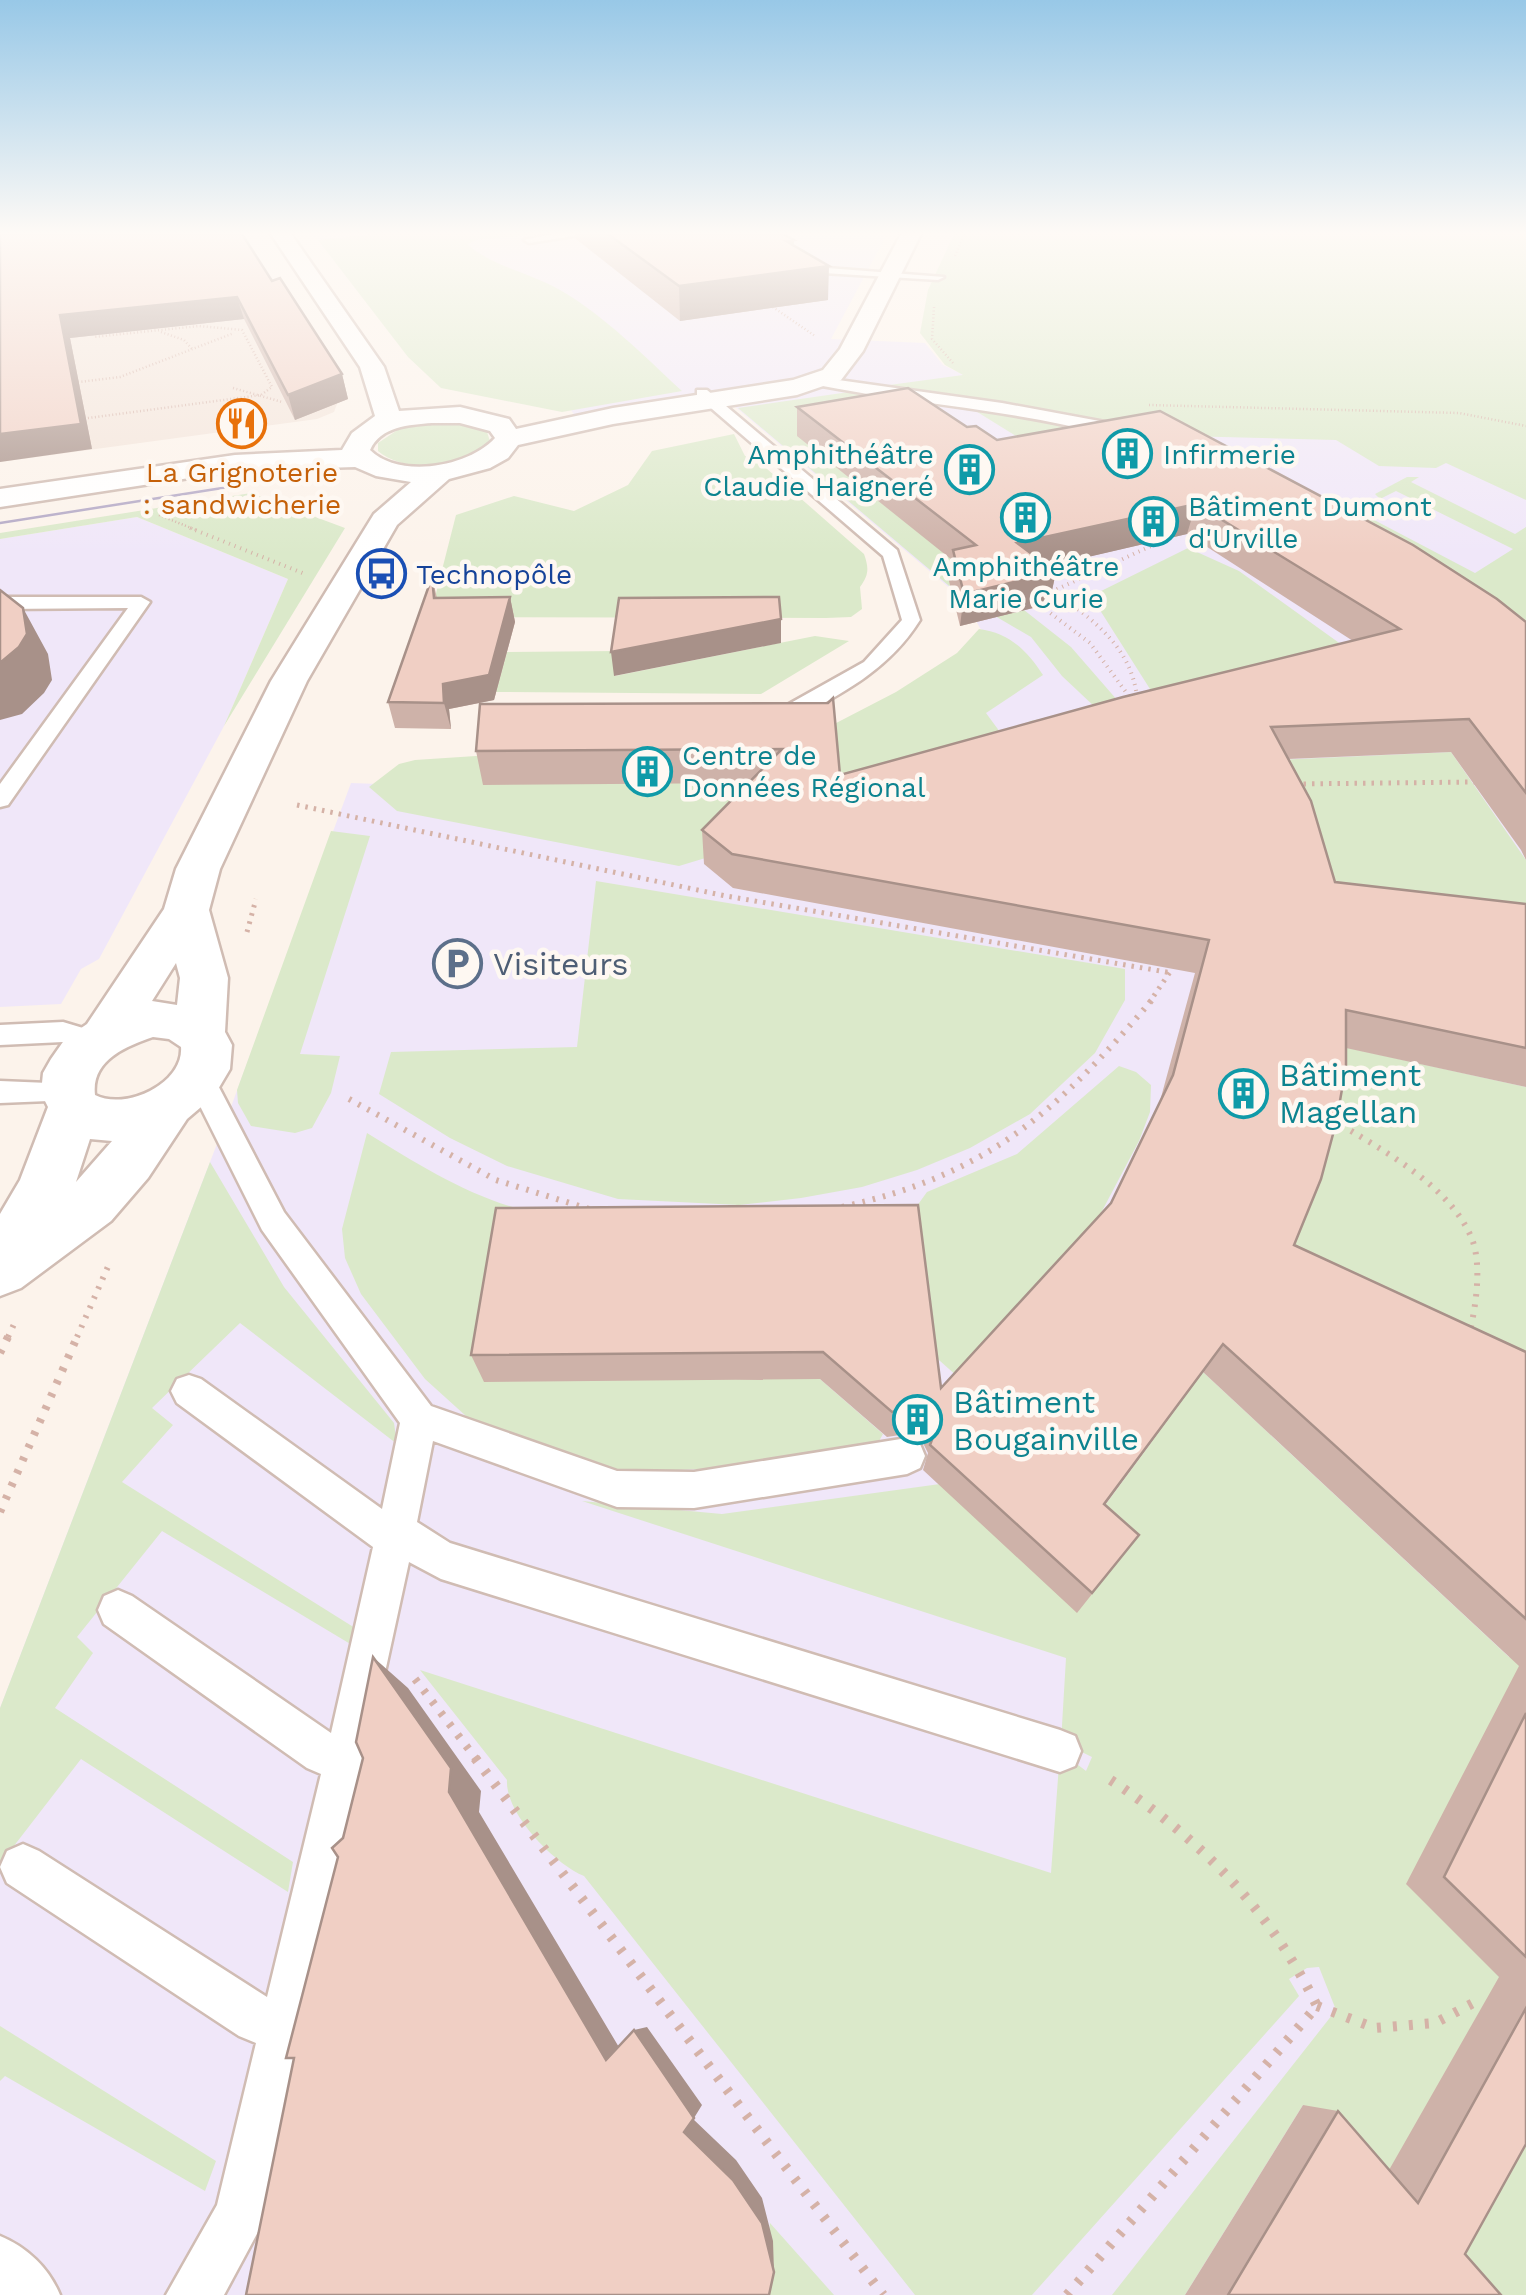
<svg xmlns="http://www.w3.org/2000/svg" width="1526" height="2295" viewBox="0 0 1526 2295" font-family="'Work Sans',sans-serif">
  <rect width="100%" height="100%" fill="#fcf3eb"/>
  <path fill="#f3e4da" d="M276,285L342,390L334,412L317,419L0,462V301Z"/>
  <path fill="#f0e7f9" d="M310,234H887L831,339L925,343L943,365L987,386L1049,405L1526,448V2295H0V1708L225,1123L351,783L794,800L1012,665L980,628L965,601L727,400L578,421L566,402Z
    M137,517L288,579L224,726L99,959L81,969L61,1004L0,1007V539Z"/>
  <path fill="#dbe9ca" d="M374,234H543L475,240L468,245C496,268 529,272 560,290C605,316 644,356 682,391L562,412L441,388L408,357L318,240Z
    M954,234H1526V500L1446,463L1436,468L1379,466L1336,440L1182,436L998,402L882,386L963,375L945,365L920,333L928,290Z
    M856,391L894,396L1099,536L1011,567L1024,610L1071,647L1118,701L1117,734L1039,756L1022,732L1030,721L1096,708L1062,676L1031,637L961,596L738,408Z
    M966,405L1081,427L1079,475Z
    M436,421L475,426L487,432L490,441C469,470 404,474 378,451V443L399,429Z
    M734,434L745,456L757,460L864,554C869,568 869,575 860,587L862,609L851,617L826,618L430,617L456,515L514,496L574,511L628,485L652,451Z
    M1407,477H1419L1411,482L1515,534L1526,527V636L1337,516L1360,505L1365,507L1359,512L1475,573L1513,549L1396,491L1380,499L1375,494Z
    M251,493L345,528L224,726L288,579L137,517L0,539V533Z
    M1188,548L1239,571L1349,650L1169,719L1091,596Z
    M979,629C1009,633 1027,650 1043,675L986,713L1022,762L679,866L397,811L369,787L399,764L415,760L815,734L896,692L957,653Z
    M815,636L849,641L761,694L496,692L507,652L618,651L615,676Z
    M1451,752L1526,860V941L1318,916L1254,761Z
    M331,831L370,836L300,1054L340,1056L331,1093L312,1128L295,1133L251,1126L238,1103L237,1090Z
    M596,881L1125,969V1000L1095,1053L1030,1114L970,1148L917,1170L862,1187L801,1198L739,1205L618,1199L507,1166L450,1138L379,1094L391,1052L577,1047Z
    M1326,1043L1526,1087V1394L1273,1275Z
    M1119,1066L1136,1072L1151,1085L1150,1112L1139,1141L1092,1230L958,1377L894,1320L889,1303L931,1301L922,1236L909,1217L927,1192L1017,1154Z
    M367,1133C414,1162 463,1193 516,1208L506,1239L820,1379L883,1434L867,1462L630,1472L579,1461L477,1426L425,1379L361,1294L345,1258L342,1229Z
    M210,1162L284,1287L394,1423L397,1444L240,1323L152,1408L173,1425L122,1482L355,1628L352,1645L162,1531L77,1637L93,1653L55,1708L293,1862L288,1892L81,1759L0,1864V1708Z
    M1203,1372L1509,1657L1526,1608V2295H1469L1303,2105L1185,2295H1112L1336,2010L1319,1967L1307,1968L1289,1979L1299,1996L1032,2295H915L584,1876C555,1864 505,1814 507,1780L420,1670L1051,1873L1060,1751L1086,1771L1092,1757L1061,1742L1066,1658L582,1501L722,1514L940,1484L1097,1516Z
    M0,2026L216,2161L205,2191L5,2076L0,2081Z
    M770,2223L834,2295H762Z"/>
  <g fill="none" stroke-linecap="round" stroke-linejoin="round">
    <defs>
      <path id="service" d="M553,234H586L529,243L524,240Z
        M753,234H765L814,267L944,277L938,280L807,272Z
        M817,377L1002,403L1132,427C1117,437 1083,429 1065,425C981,407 896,401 812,384V378Z
        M697,390H707L897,550L920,620C888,671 841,694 789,722L774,724L764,718L864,662L902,620L883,556L697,396Z
        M0,597H141L150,602L8,805L0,807V784L128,608L0,609Z
        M63,1022L103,1034L107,1041L103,1048L93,1051L63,1042L0,1045V1025Z
        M200,1067L210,1070L284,1212L431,1406L617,1471L694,1472L907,1438L920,1444L925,1456L920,1468L907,1474L694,1508L617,1507L433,1441L417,1522L450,1543L1060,1730L1075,1736L1081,1751L1075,1766L1060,1772L441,1579L409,1562L267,2215L224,2295H166L217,2205L256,2043L239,2036L7,1883L0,1867L7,1851L23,1844L39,1851L267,1997L321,1774L307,1768L104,1624L98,1610L104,1596L118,1590L132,1596L331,1733L373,1547L177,1403L171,1391L177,1379L189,1375L201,1379L382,1509L400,1423L262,1230L186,1078L190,1070Z
        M0,1081L73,1084L77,1092L73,1100L0,1103Z
        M0,2236C27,2247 49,2268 60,2295H0Z"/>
      <path id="tertiary" d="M271,234H291L384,367L399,411L460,407L509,419L516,429L613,408L793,380L823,370L840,349L901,234H921L863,351L841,380L797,395L613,424L518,445L508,458L490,468L449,479L397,525L307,681L220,869L209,910L228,978L225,1032L232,1045L230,1069L214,1096L187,1119L148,1178L111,1221L21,1288L0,1296V1214L20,1180L48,1107L41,1093L43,1073L51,1059L65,1039L87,1024L164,909L176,869L271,681L374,514L411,482L376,476L355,467L235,471L0,507V489L235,455L342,450L352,433L375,416L360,367ZM432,423H460L490,431L495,438C469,467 399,479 370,450C381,426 409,425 432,423ZM176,963L180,978L177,1005L152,1001ZM153,1037L169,1039L181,1047C184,1083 126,1111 95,1095C91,1061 124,1047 153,1037ZM90,1139L112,1141L76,1182Z"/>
    </defs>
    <use href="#service" stroke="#d0bcb3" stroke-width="5"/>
    <use href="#tertiary" stroke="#d0bcb3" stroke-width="5"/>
    <path stroke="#d5b2a7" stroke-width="2.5" stroke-dasharray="1 2.5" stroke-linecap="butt" d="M955,256L964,234
      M767,303L815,336
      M934,307L932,339L953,363
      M161,332L184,340L193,350
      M71,383L120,377L234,333
      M233,388L282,402
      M1149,405L1459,413L1526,426
      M81,419L261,395L272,387L242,330L199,326L93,337
      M159,515L196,530"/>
    <path stroke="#d5b2a7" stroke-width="4" stroke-dasharray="1 5" stroke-linecap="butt" d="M190,528L305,574
      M1041,606L1090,643L1131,699
      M1137,697C1131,646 1092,619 1053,591L1164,540"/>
    <path stroke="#d5b2a7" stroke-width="5" stroke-dasharray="2.5 6" stroke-linecap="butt" d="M1295,784L1475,782
      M297,805L726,896L1172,973
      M247,932L256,899
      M1149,1003L1172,969"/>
    <path stroke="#d5b2a7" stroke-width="6" stroke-dasharray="2.5 8" stroke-linecap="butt" d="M349,1099L496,1180L592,1210
      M1333,1120C1380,1149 1450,1185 1472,1239C1482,1265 1476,1305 1470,1331
      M842,1207C990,1174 1056,1112 1152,1000
      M8,1337L15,1322
      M77,1337L110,1262"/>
    <path stroke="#d5b2a7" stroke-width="8" stroke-dasharray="4 10" stroke-linecap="butt" d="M0,1353L9,1335
      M0,1512L78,1335
      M415,1679L477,1760"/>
    <path stroke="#d5b2a7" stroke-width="10" stroke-dasharray="4 12" stroke-linecap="butt" d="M475,1758L883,2295
      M1317,2006L1375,2028L1435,2023L1481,1999
      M1067,2295L1317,2006C1268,1906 1196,1835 1103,1775"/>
    <use href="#service" fill="#fff" fill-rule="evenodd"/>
    <use href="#tertiary" fill="#fff" fill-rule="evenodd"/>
    <path stroke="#b4a9c6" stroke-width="2.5" d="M0,523L235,486"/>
  </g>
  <path fill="#ceb2a9" d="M0,234L272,281L342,374L348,399L295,420L244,319L70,338L92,449Z
    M575,234H783L828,300L680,321L576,239Z
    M797,407L967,427L997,440L1160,411L1526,622V860L1521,850L1451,752L1288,759L1335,882L1526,904V1087L1346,1048L1294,1245L1526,1352V2144L1465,2254L1501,2295H1185L1303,2105L1338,2111L1389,2170L1499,1977L1406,1884L1519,1666L1203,1372L1105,1505L1139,1535L1077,1613L923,1470L928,1453L922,1441L906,1434L887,1437L820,1379L484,1382L471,1355L496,1208L941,1388L1111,1203L1160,1101L1195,973L733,888L704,864L702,830L748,783L483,785L476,751L828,703L840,775L1353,641L1187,534L1048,566L1056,572L1049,604L960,626L949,581L952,560L797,436Z
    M432,577L437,598L510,597L515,622L494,700L449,709L451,729L395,728L388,702Z"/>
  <path fill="#a89189" d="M794,240L793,271L829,266L828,300L680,321L679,286L786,241Z
    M237,297L244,319L70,338L92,449L0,462V434L60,315Z
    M342,374L348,399L295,420L288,395Z
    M1196,504L1187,534L1011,575L1017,543Z
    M1056,572L1049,604L960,626L964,594Z
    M510,597L515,622L494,700L449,709L451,729L444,703L443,684Z
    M23,608L48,654L52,680L44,693L22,714L0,720V663Z
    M781,619V643L614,676L611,652Z
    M1223,1344L1203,1372L1088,1527L1104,1504Z
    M373,1657L408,1688L481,1791L479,1812L623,2054L606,2060L449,1792Z
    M647,2027L702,2105L694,2118L634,2030Z
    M692,2118L736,2160L762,2198L773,2241L774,2272L684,2132Z"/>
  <path fill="#f0cfc4" stroke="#a89189" stroke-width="2.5" d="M0,234H242L272,281L280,278L342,374L288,395L237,297L60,315L81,424L0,434Z
    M608,234H783L794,240L786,241L829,266L679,286Z
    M908,388L967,427L976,426L997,440L1160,411L1413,545L1497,599L1526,622V793L1469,719L1271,727L1311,801L1335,882L1526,904V1048L1346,1010V1067L1336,1123L1321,1179L1294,1245L1526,1352V1619L1223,1344L1104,1504L1139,1535L1092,1593L930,1445L936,1429L929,1415L913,1408L892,1412L823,1352L471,1355L496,1208L918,1205L941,1388L1111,1203L1173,1075L1209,940L732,854L702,830L782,749L476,751L480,704L828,703L833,698L840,775L1123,697L1400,629L1196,504L1017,543L1056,572L964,594L953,550L976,545L797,407Z
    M432,577L434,598L510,597L489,675L443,684L444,703L388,702Z
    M0,590L23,608L27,634L19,647L0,663Z
    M779,597L781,619L611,652L619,598Z
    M373,1657L451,1768L449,1792L606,2060L634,2030L694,2118L684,2132L733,2180L762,2223L774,2272L769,2295H246L294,2058H286L338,1857L332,1848L343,1838L363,1758L356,1742Z
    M1526,1713V1957L1444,1877Z
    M1526,2008V2144L1465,2254L1501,2295H1228L1338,2111L1418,2203Z"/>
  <linearGradient id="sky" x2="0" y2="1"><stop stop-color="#98c8e7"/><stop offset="0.42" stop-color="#fefaf6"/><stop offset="1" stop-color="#fefaf6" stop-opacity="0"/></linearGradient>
  <rect width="1526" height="555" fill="url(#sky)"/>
  <defs>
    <symbol id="restaurant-ring" viewBox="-11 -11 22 22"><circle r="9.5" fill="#fef8f2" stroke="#e8710a" stroke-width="1.5"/><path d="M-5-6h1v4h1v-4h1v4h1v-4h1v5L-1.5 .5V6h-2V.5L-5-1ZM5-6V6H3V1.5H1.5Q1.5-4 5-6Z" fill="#e8710a"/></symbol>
    <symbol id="building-ring" viewBox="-11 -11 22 22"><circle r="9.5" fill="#fef8f2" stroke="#0f9aa8" stroke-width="1.5"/><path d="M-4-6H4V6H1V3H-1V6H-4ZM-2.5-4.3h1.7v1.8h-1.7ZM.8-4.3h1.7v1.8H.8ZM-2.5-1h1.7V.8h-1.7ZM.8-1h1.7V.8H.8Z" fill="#0f9aa8"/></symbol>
    <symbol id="bus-ring" viewBox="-11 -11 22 22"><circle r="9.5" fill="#fef8f2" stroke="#1a4fb4" stroke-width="1.5"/><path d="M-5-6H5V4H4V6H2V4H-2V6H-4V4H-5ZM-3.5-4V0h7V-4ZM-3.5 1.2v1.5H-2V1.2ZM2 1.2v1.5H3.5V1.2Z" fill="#1a4fb4"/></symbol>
    <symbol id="parking-ring" viewBox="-11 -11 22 22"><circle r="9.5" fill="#fef8f2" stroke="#5c6f8a" stroke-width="1.5"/><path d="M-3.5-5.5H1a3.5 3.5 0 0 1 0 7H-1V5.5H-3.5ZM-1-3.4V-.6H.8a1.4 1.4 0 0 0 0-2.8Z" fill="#5c6f8a"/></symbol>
  </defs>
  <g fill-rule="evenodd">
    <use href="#restaurant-ring" x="214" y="396" width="55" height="55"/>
    <use href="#building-ring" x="1100" y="426" width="55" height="55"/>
    <use href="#building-ring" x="942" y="442" width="55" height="55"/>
    <use href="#building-ring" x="998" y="490" width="55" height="55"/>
    <use href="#building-ring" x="1126" y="494" width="55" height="55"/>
    <use href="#bus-ring" x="354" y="546" width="55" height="55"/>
    <use href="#building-ring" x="620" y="744" width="55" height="55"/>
    <use href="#parking-ring" x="430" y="936" width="55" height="55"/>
    <use href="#building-ring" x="1216" y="1066" width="55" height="55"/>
    <use href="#building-ring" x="890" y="1392" width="55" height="55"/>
  </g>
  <g text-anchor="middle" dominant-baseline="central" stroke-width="9" stroke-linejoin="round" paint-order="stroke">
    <g font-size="28" fill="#0d838f" stroke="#fef8f2" text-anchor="start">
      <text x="934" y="454" text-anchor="end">Amphithéâtre<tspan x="934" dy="32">Claudie Haigneré</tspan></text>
      <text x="1163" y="454">Infirmerie</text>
      <text x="1188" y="506">Bâtiment Dumont<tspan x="1188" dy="32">d'Urville</tspan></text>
      <text x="1026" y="566" text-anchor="middle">Amphithéâtre<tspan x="1026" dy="32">Marie Curie</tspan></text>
      <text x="682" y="755">Centre de<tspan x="682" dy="32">Données Régional</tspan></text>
    </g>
    <g font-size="28" fill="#c56008" stroke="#fef8f2">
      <text x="242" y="472">La Grignoterie<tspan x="242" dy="32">: sandwicherie</tspan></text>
    </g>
    <g font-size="28" fill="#164399" stroke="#fef8f2" text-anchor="start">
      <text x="416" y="574">Technopôle</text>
    </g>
    <g font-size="32" fill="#4e5e75" stroke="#fef8f2" text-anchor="start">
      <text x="493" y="964">Visiteurs</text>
    </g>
    <g font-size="32" fill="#0d838f" stroke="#fef8f2" text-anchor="start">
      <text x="1279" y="1075">Bâtiment<tspan x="1279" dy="37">Magellan</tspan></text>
      <text x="953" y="1402">Bâtiment<tspan x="953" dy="37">Bougainville</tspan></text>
    </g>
  </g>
</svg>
